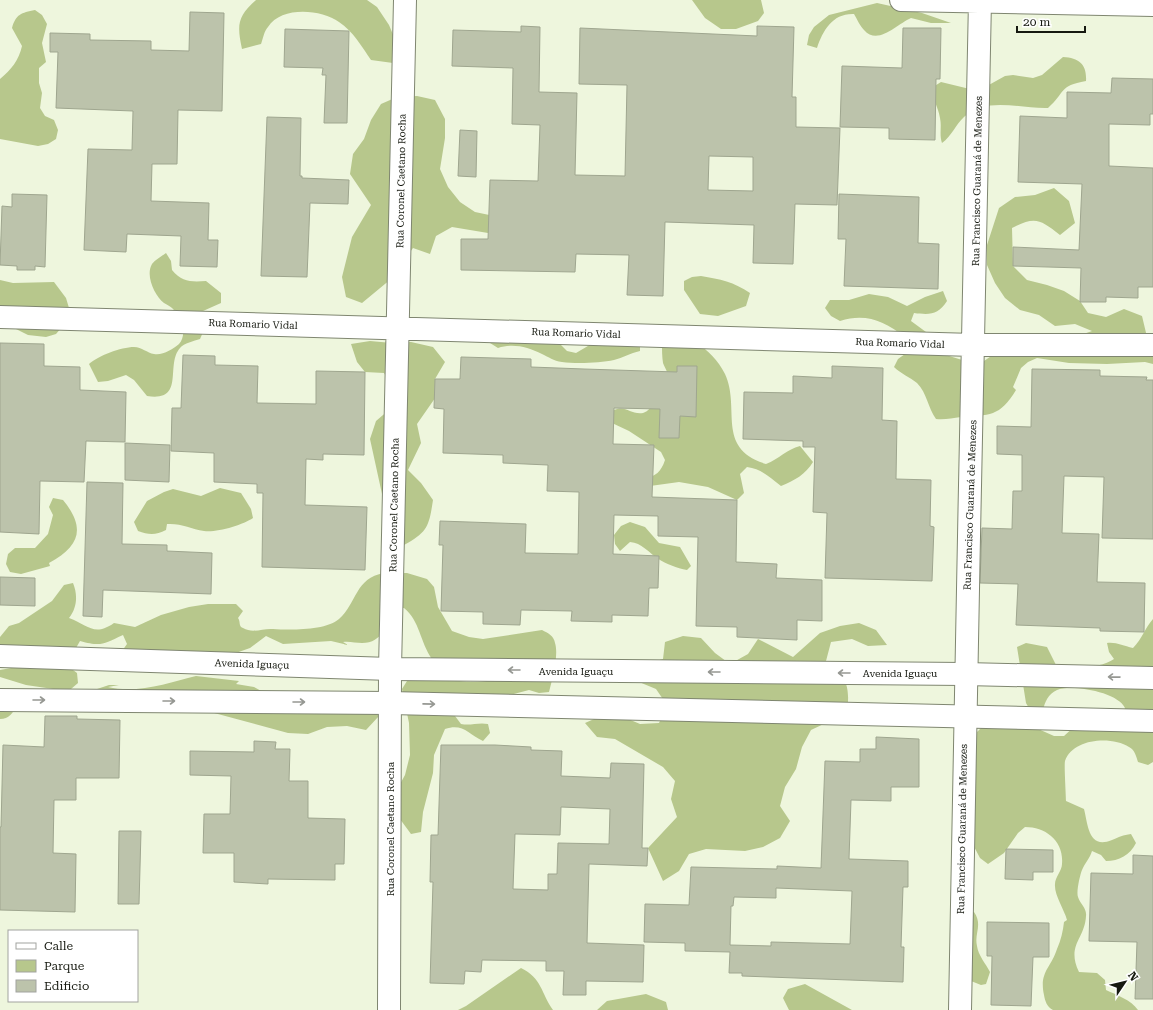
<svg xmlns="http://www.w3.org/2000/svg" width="1153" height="1010" viewBox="0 0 1153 1010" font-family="'Roboto Serif',serif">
  <rect width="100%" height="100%" fill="#eef6dd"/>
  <path fill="#b7c78c" d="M256,0H367L377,7L389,25L397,44L393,63L371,60C362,47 353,31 339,22C321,9 281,6 268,27C264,31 263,39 261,44L242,49C237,25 237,17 256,0Z
    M692,0H761L764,13L758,21L736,29H721L705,18Z
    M877,3L922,13L951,23H931L911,18C897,24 878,46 864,30C860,26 857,19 854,14C833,13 823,30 817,48L807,45L809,35L814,27L829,15Z
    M35,10L42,15L47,24L42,43L46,62L39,68V83L42,93L40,108L45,116L54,120L58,130L56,139L48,144L38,146L0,139V79C11,70 19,60 22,46L12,28C16,14 21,13 35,10Z
    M1063,57C1080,58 1087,65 1086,81C1058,86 1066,92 1048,108C1021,109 986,96 964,117C955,125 952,136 942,143C939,134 942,127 940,118C938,105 932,101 933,87L941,82L978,91L1005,76L1013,75L1033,78L1042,75Z
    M417,96L435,100L445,119V138L440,169L448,187L460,202L475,212L494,216L507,229L488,233L452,227L436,236L430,254L413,248L391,279L362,303L346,297L342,277L352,237L371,205L350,174L353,154L364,139L371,120L381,104L397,97Z
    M1054,188L1069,201L1075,223L1060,235C1040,219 1035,216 1012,228L1013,266L1027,280L1047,285L1064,291L1080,301L1088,313L1106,317L1124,309L1142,316L1147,337L1153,339V364L1145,362L1107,364L1069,363L1037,358L1028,362L1021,368L1013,387L1016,390C1000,417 989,415 961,417C952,418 945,420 936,419C928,408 927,393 917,383C910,377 901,374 894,367L898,359L905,354V337C884,321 866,313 840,321L831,316L825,308L830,300H849L869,294L888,297L907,306L925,297L943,291L947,301C938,315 930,315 914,313L911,321L926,332L946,355L975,364L984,361L1000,350L1075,337L1092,331L1075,324L1055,326L1039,315L1020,310L1005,298L995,283L987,265V245L999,208L1015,197L1035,195Z
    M166,253L171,261L172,270C182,282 191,282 206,281L221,293V303L203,311L200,320L204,330L200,339C194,341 184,343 180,348C165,365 186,402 147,396L134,380L126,375L108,381L98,382L89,364C98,356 121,347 134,347C142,347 147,353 154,354C162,356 173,349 179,344C188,334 181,316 172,308C170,306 167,305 164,303C155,296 145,276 152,264C155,260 162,256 166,253Z
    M701,276C720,279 734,282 750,293L746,306L718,316L700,314L684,290V281L692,277Z
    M0,280L13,283L54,282L66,298L69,308L62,327L56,334L46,337L28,335L0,321Z
    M489,335L559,343L567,351L576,353L593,343L640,340V351C630,353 623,358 614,360C600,363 576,364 562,362C553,361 549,357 542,354C528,347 513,343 498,348L490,343Z
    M370,341L392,343L411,342L433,347L445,362L435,379L440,391L417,424L421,443L408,470L421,483L433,500C429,526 428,532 404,545L389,531L383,512L382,494L370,439L376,421L390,409L393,389L384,373L365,372L357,362L351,344Z
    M696,343C708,350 718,360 725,374C741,409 715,448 766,464C779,459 787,449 800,446L813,462C806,474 794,481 781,486C769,477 762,469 747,467L740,474L744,493L737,500L708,487L679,482L650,486L644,479C656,476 661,472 665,460L661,452L629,431L612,423L607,414C625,401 628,415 643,413C653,411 668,382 667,372C666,369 664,366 663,363C662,357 662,350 662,344Z
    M220,488L241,493L251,509L253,518C243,525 216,533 204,531C191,529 181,523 167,524L166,530C156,535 149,535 138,531L134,522L147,501L164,492L173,489L201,496Z
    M53,498L63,500C86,528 80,546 49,563L50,566L21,574L10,572L6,564L8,554L15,548H35L48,534L53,515L49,507Z
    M630,522L645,527L659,543L680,547L691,566L687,570C677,568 666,564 657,558C648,552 642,543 630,542L620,551L615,544L614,535L621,526Z
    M384,573H407L427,579L434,587L438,607L452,631L469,637L483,639L542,630C548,633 554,636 555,643C559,655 552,680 549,692L539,693L529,690L459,708L455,716L461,724C471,726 478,722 488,724L490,733L483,741C468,734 463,723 445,729L434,755L433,773L423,812L421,832L411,834L397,815L394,795L405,775L410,755L409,723L402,689L407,681L417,674C440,677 468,686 491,680L490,663L470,658L449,662L432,659C420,642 420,621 404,608H394C387,624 383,643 362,643C356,643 349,641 343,642L348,645L331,641L283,644L266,636L250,648L233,654L122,651L127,644L123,635C103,644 102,647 80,641L76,648L0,657V637L9,626L19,623L52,601L64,585L73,583C78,595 77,608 69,618C88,625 94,637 114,623L135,627L161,615L189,607L208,604H236L243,611L238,618C241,622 238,626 243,628C253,634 263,628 273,629C289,630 325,631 339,619C357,603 355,578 384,573Z
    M1153,619V762L1148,765L1138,762C1136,756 1135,750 1129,747C1112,736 1073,738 1065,761C1064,765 1066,795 1066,801L1084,809C1088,824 1088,850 1112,840C1119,837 1123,835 1131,834L1136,843C1130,855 1119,861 1106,861L1101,855L1092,851C1090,858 1085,863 1082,870C1080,875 1076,892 1078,897C1080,904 1087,908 1086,916C1085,939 1066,945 1079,972L1097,973L1105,980L1106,990C1117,995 1131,1000 1138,1010H1053C1047,1007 1045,1001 1044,995C1039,972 1051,968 1057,949C1061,940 1063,931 1064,922L1067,920C1064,909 1054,895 1055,884C1055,877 1062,871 1062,864C1064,841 1046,827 1025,827L1018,833L1004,853L988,864L980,858L970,839L975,734L981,728H1036L1054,736H1064L1077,724L1121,718L1125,708C1118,692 1072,684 1057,690C1048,694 1045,702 1043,710H1030L1026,703L1017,647L1026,643L1047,647L1056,665C1073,668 1100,669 1114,659L1109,652L1107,643C1117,642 1123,646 1133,648C1142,639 1145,628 1153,619Z
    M859,623L876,630L887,645L868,646L852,639L831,642L826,661C848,679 850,686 847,713L811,730L802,747L796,769L785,787L780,806L790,821L780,838L763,847L745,851L706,849L689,854L679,871L663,881L648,848L677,817L671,799L675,781L663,767L615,739L597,737L585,723L601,716H621L640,724L659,723L667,705L656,689L639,682L645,664L663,659L665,642L683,636L701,638L715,653L730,664L748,654L758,639L793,657L820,633L840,626Z
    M22,666L69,667L77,673L78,683L71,689L60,690L26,685L0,677V670Z
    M196,676L239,681L236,684L254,687L272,697L365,705L379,716L366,730L347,726L327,727L308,734L288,733L203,710L17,705C13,713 9,719 0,719V697L91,691L109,685H119L108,687C136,694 169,683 196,676Z
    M969,911L974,912C983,925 974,933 977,946C978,955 986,964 990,972L986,984L981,985L971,981Z
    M521,968C542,978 541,993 553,1010H458L466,1006Z
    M805,984L852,1010H789L783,998L788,989Z
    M646,994L666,1002L668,1010H597L607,1001Z"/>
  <path fill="#bcc3ab" stroke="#9fa68f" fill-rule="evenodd" d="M190,12L224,13L222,111L178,110L177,164H152L151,201L209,203L208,240H218L217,267L180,266L181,236L127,234L126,252L84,250L88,149L132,150L133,111L56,108L58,52H50V33L90,34V40L151,41V50L189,51Z
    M521,26L540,27L539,92L577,93L575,175L625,176L627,85L579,84L580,28L757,36V26L794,27L792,97H796V127L840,128L837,205L795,204L793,264L753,263L754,225L665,222L663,296L627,295L629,255L576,254L575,272L461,270V239H488L490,180L538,181L540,125L512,124L513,68L452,66L453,30L521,32ZM709,156L753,157V191L708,190Z
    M903,28H941L940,79H936L935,140L889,139V128L840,127L842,66L902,68Z
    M285,29L349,31L347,123H324L326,75H322L323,68L284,67Z
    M1112,78L1153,79V114H1150V125L1109,124V166L1153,168V287H1138V298L1106,297V302H1080L1081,268L1013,266V247L1079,250L1082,184L1018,182L1020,116L1067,118V92L1111,93Z
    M267,117L301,118L300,176H302V178L349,180L348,204L310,203L307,277L261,276Z
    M460,130L477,131L476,177L458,176Z
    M12,194L47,195L45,267L35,266V270H17V266L0,265L2,206L12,207Z
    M839,194L919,197L918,243L939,244L938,289L844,286L846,239H838Z
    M0,343L44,344V366L80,367V390L126,392L125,442L86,441L84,482L40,481L39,534L0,532Z
    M183,355L215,356V365L258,366L257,403L316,404V371L365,372L364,455L323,454V460L306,459L305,505L367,507L365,570L262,567L263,493H257V484L214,482V453L171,451L172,408H181Z
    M461,357L531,359V367L584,369L677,372V366H697L696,417L680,416L679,438H659L660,409L614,408L613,444L654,445L652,497L737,500L736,562L777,564L776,578L822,580V621L797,620V640L737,637V627L696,626L698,537L658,536V516L614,515L613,554L659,556L658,588H649L648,616L612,615V622L571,621L572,611L521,610L520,625L483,624V612L441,611L443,545H439L440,521L526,524L525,553L578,554L579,492L547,491L548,465L503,463V455L443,453L444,409L434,408L435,379H460Z
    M832,366L883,368L882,420L897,421L896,479L931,480L930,526L934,527L932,581L825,578L827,513L813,512L815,447H803V441L743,439L744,392L793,393V376L832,378Z
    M1032,369L1100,370V376L1147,377L1146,380H1153V539L1102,538L1104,477L1064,476L1062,533L1099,534L1097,582L1145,583L1144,632L1100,631V628L1016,625L1018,584L980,583L982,528L1012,529L1013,491H1022V455L997,454V426L1031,427Z
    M125,443L170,445L169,482L125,480Z
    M87,482L123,483L122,544L167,545V551L212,553L211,594L103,590L102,617L83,616Z
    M0,577L35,578V606L0,605Z
    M45,716H77V719L120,720L119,778H76V800H54L53,853L76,854L75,912L0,910V827H1L3,745L44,747Z
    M876,737L919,739V787H891V801L851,800L849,859L908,861V887H903L901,947H904L903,982L742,976V973H729L730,952L685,951V943L644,942L645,904L689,905L691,867L777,869V866L821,868L825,761L860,762V749H876ZM776,888L852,891L850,944L771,942V946L730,945L731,906H733L734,897L776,898Z
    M254,741L276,742L275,749H290L289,781H308V818L345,819L344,864H335V880L268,879V884L234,882V853H203L204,814H230L231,776L190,775V751L254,752Z
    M441,745H495L531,747V750L562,751L561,776L610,778L611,763L644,764L642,848H648L647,866L589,864L587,943L644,945L643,982L586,981V995H563L564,971H546V961L482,960L481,972L465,971L464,984L430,983L433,882H430L431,835H438ZM561,807L610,809L609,844L558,843L557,874H548V890L513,889L515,834L560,835Z
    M119,831H141L139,904H118Z
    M1006,849L1053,850V872H1033V880L1005,879Z
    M1133,855L1153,856V999H1135L1137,942L1089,941L1091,873L1133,874Z
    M987,922L1049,923V957H1033L1031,1006L991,1005L992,956H987Z"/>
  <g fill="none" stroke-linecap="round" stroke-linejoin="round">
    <defs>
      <path id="street" d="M901,0L1153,5
        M0,317L974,345H1153
        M389,1010L390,669L405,0
        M960,1010C964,673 975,337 980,0"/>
      <path id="secondary" d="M0,656L390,669L965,674L1153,678
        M0,700L390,703L1153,721"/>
    </defs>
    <use href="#street" stroke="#7f8670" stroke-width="24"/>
    <use href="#secondary" stroke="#7f8670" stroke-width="24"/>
    <use href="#street" stroke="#fff" stroke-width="22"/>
    <use href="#secondary" stroke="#fff" stroke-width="22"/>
  </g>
  <defs><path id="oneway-shaft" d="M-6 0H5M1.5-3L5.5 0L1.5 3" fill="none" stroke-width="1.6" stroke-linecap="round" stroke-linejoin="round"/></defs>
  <g stroke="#969893">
    <use href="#oneway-shaft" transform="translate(514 670) rotate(-180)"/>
    <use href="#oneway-shaft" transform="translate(714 672) rotate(-180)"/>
    <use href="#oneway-shaft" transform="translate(844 673) rotate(-180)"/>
    <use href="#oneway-shaft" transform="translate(1114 677) rotate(-179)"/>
    <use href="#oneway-shaft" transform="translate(39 700)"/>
    <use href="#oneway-shaft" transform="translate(169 701)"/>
    <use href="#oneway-shaft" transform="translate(299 702)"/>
    <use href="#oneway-shaft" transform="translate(429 704) rotate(1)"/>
  </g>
  <g text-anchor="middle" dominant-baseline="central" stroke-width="3.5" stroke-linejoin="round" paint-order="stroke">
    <g font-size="10" fill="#161910" stroke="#fff">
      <text transform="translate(401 181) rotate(-89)">Rua Coronel Caetano Rocha</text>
      <text transform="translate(977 181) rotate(-89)">Rua Francisco Guaraná de Menezes</text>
      <text transform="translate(253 324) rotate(2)">Rua Romario Vidal</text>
      <text transform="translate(576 333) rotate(2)">Rua Romario Vidal</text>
      <text transform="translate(900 343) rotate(2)">Rua Romario Vidal</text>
      <text transform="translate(394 505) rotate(-89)">Rua Coronel Caetano Rocha</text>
      <text transform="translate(970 505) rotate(-88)">Rua Francisco Guaraná de Menezes</text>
      <text transform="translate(252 664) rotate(2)">Avenida Iguaçu</text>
      <text x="576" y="671">Avenida Iguaçu</text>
      <text x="900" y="673">Avenida Iguaçu</text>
      <text transform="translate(390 829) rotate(-90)">Rua Coronel Caetano Rocha</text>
      <text transform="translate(962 829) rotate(-89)">Rua Francisco Guaraná de Menezes</text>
    </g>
  </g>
  <rect x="8" y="930" width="130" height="72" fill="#ffffff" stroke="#a2a39f"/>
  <rect x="16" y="943" width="20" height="6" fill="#ffffff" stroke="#a2a39f"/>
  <text x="44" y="950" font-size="12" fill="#161910">Calle</text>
  <rect x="16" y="960" width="20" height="12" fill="#b7c78c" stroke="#a2a39f"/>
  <text x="44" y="970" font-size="12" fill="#161910">Parque</text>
  <rect x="16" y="980" width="20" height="12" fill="#bcc3ab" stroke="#a2a39f"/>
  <text x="44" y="990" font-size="12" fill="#161910">Edificio</text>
  <g transform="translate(1125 982) rotate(55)" stroke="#ffffff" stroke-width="3" paint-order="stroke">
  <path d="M0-3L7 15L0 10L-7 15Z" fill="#161910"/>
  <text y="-6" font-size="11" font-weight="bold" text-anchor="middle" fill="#161910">N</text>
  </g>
  <path d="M1017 26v6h68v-6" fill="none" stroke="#161910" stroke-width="2"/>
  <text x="1023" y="26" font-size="12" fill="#161910" stroke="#ffffff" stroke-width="3" paint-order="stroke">20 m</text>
</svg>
